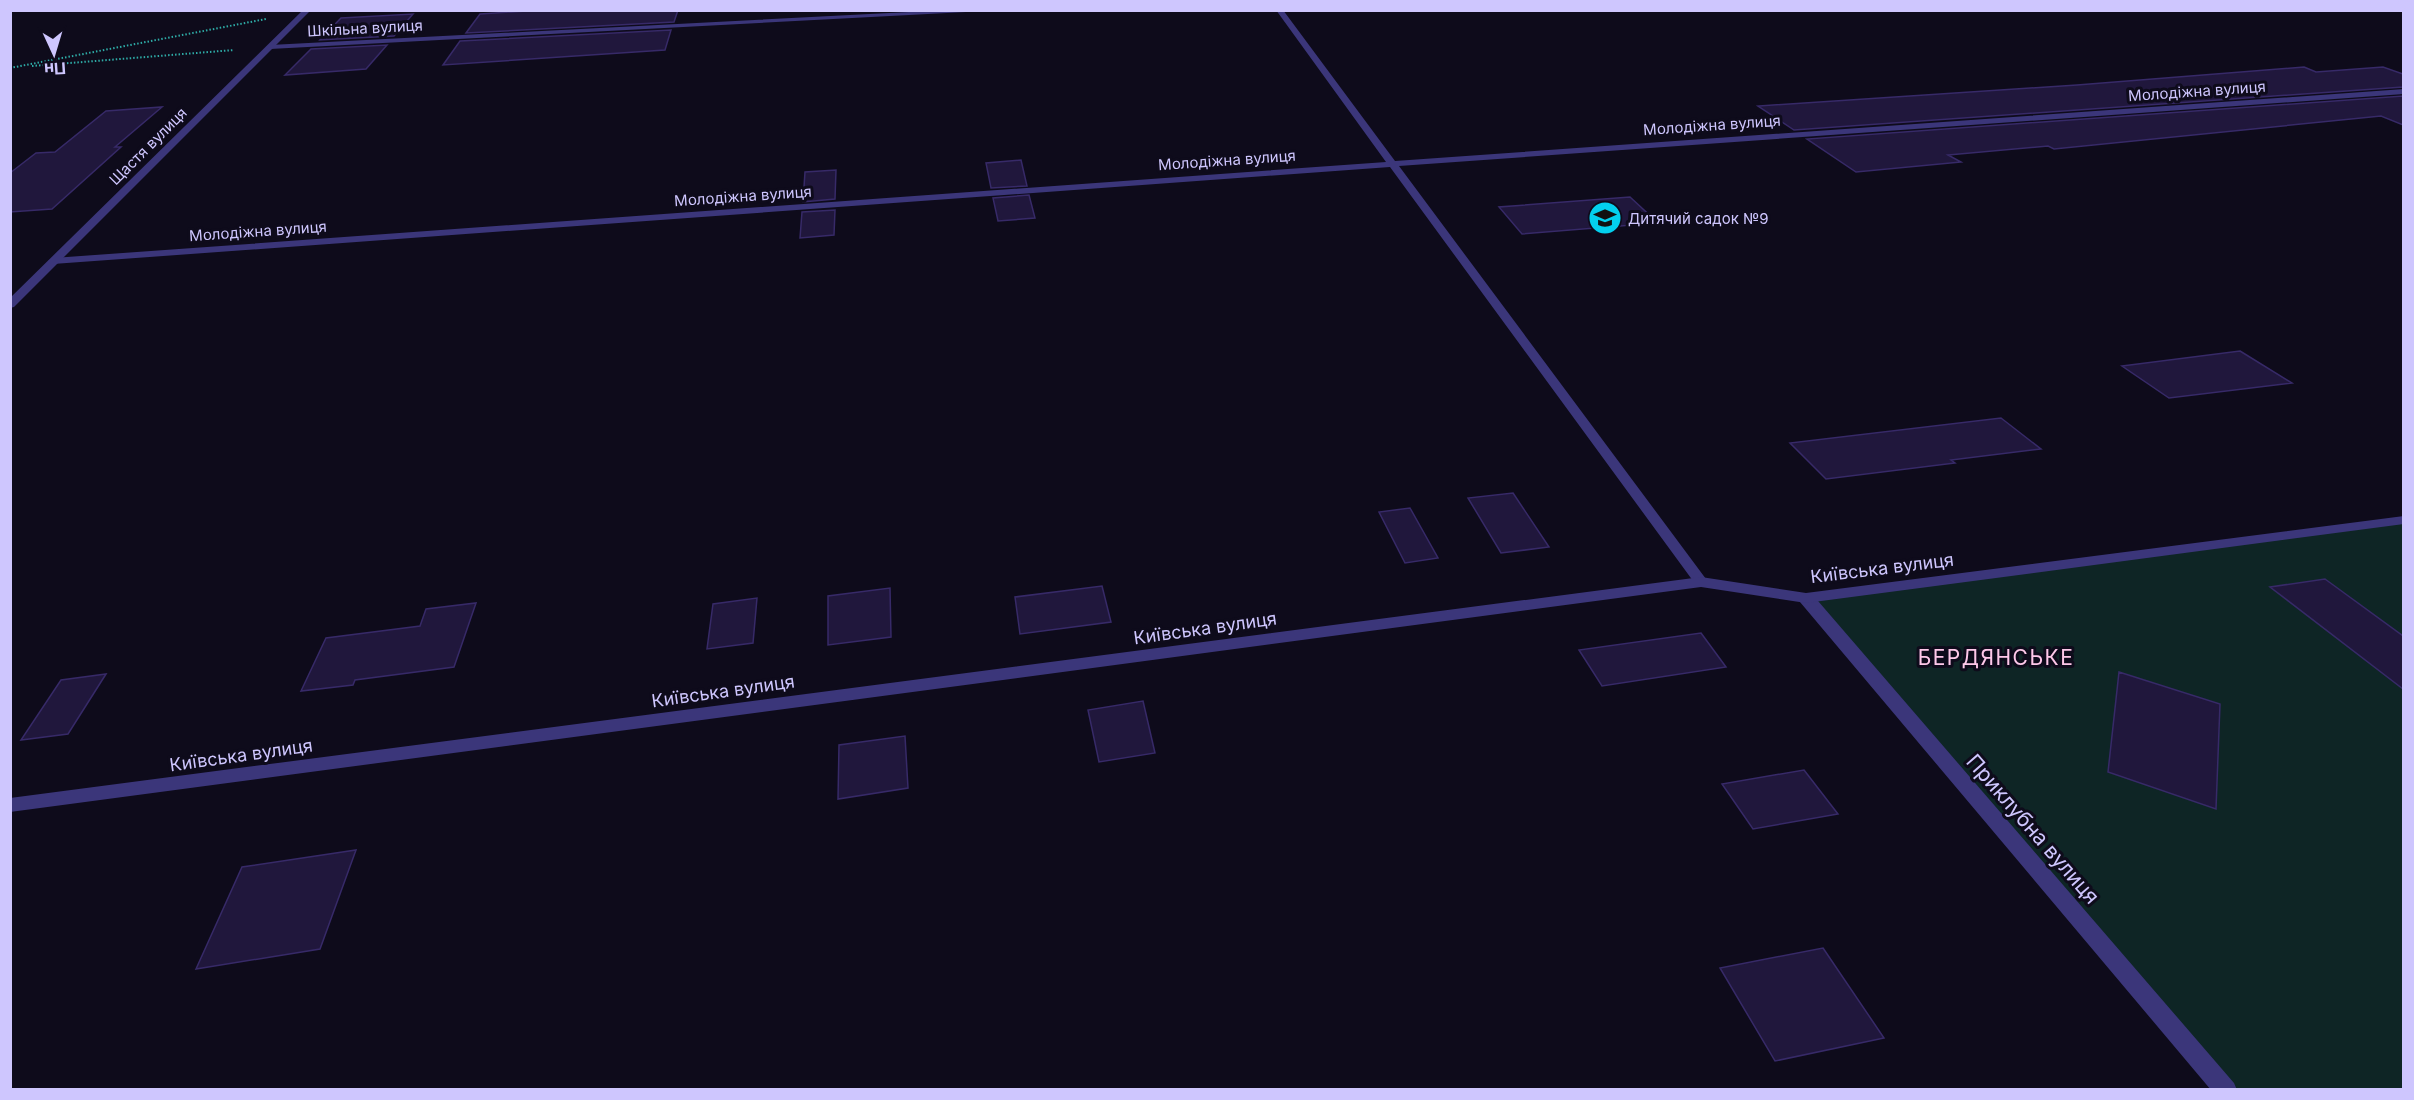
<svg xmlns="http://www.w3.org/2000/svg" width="2414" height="1100" viewBox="0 0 2414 1100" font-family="Inter,sans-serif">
  <rect width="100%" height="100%" fill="#0e0b1b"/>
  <path fill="#0e2525" d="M2403,520V1089H2226L1806,598Z"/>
  <path fill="#20173c" stroke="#372a68" stroke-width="1.5" d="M542,10H678L674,22L466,33L480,14Z
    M413,14L394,36L320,40L341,18Z
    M671,30L665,50L443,65L460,41Z
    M387,45L366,69L285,75L311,49Z
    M2304,67L2316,72L2383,67L2403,74V87L1794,130L1758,106L2077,85Z
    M2403,96V125L2381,116L2054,149L2048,146L1948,155L1961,162L1856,172L1807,139Z
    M162,107L115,147H121L52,209L10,212V173L36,153L55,152L106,111Z
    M1021,160L1027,186L991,188L986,163Z
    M836,170L835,199L803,202L805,172Z
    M1029,195L1035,218L998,221L993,198Z
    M1630,197L1658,223L1522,234L1499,207Z
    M835,210L834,235L800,238L802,212Z
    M2240,351L2292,383L2169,398L2122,366Z
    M2001,418L2041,449L1951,460L1955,463L1826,479L1790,443Z
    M1513,493L1549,547L1501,553L1468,498Z
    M1410,508L1438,558L1405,563L1379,512Z
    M2325,579L2403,636V689L2270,587Z
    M1102,586L1111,622L1020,634L1015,597Z
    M890,588L891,637L828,645V596Z
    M757,598L753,643L707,649L713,604Z
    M476,603L454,667L355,680L353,685L301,691L326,638L420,626L426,609Z
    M1701,633L1726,667L1602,686L1579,650Z
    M2119,672L2220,704L2216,809L2108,772Z
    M106,674L68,734L21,740L61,680Z
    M1143,701L1155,753L1099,762L1088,710Z
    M905,736L908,788L838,799L839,745Z
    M1804,770L1838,814L1753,829L1722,784Z
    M356,850L320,949L196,969L242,867Z
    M1823,948L1884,1038L1775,1061L1720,968Z"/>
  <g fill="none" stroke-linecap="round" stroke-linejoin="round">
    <path stroke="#2eaba6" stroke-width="2" stroke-dasharray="1.5 2" stroke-linecap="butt" d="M32,66L234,50
      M10,68L266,19"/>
    <path fill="#3b367a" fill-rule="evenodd" d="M948,10H1004L270,49L266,47L270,45Z
      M1276,10H1283L1395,161L2404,89V94L1399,166L1706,579L1709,582L1701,587L1696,585L1390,167L53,264L48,261L53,258L1386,162Z
      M1806,593L1812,594L2234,1083L2237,1090H2211L1800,602L1798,598Z"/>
    <path fill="#3b367a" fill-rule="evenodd" d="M303,10H311L14,307L10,308V298Z
      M2404,516V524L1806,603L1701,587L10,812V798L1701,577L1806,593Z"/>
  </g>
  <defs>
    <symbol id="school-disc" viewBox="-11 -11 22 22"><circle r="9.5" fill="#03d0ee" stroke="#0e0b1b"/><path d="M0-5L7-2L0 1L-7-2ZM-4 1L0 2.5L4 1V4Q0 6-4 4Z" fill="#111"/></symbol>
  </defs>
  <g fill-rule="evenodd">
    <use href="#school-disc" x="1586" y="199" width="38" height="38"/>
  </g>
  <g text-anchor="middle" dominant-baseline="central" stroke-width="6" stroke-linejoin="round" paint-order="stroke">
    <g font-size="15" fill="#cec6fe" stroke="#0e0b1b">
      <text transform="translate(365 28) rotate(-3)">Шкільна вулиця</text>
      <text transform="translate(2197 91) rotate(-4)">Молодіжна вулиця</text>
      <text transform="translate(1712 125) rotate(-4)">Молодіжна вулиця</text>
      <text transform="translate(148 146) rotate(-45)">Щастя вулиця</text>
      <text transform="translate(1227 160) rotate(-4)">Молодіжна вулиця</text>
      <text transform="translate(743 196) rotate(-4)">Молодіжна вулиця</text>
      <text transform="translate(258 231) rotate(-4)">Молодіжна вулиця</text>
    </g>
    <g font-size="15" fill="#cec6fe" stroke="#0e0b1b" text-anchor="start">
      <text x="1628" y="218">Дитячий садок №9</text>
    </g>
    <g font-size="18" fill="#cec6fe" stroke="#0e0b1b">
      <text transform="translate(1882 568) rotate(-7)">Київська вулиця</text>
      <text transform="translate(1205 628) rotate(-8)">Київська вулиця</text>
      <text transform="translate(723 691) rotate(-8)">Київська вулиця</text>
      <text transform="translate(241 755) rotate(-8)">Київська вулиця</text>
    </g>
    <g font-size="21" letter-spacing="1.5" fill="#fec8e9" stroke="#0e0b1b">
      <text x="1996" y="657">БЕРДЯНСЬКЕ</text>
    </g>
    <g font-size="21" fill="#cec6fe" stroke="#0e0b1b">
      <text transform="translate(2033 829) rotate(49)">Приклубна вулиця</text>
    </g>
  </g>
  <rect width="2414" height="1100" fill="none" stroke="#cec6fe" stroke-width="24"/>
  <g transform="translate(54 54) rotate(176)" stroke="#0e0b1b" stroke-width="4.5" paint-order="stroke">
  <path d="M0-4.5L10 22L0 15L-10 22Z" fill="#cec6fe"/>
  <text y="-9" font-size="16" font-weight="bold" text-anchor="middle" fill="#cec6fe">Пн</text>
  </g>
</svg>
